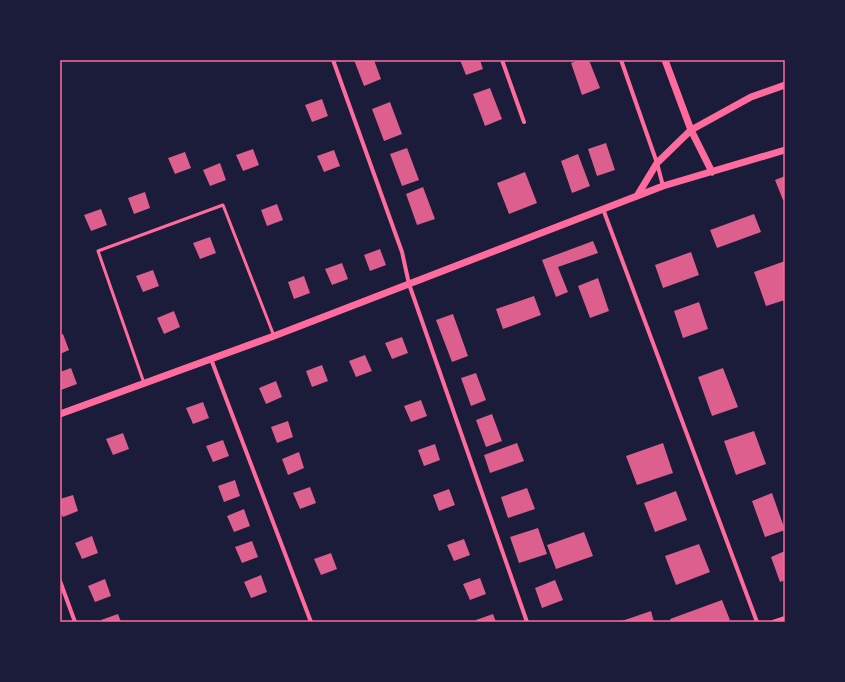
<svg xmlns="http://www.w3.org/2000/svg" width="845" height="682" viewBox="0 0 845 682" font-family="'Fira Sans',sans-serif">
  <rect width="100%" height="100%" fill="#1b1b3a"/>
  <path fill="#dd5f8e" d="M354,60H374L381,79L364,86Z
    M460,60H480L483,69L466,75Z
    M580,60H589L600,88L582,95L571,63Z
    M490,88L502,119L485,126L473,94Z
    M322,99L328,116L312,122L305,105Z
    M390,102L402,134L384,141L372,109Z
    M606,143L615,170L597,176L588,149Z
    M407,148L419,180L402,186L390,154Z
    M253,149L259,165L243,171L236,155Z
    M334,150L340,166L324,172L317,156Z
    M185,152L191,168L175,174L168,158Z
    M578,154L590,186L572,193L561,161Z
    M220,163L226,180L210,186L203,170Z
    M525,172L537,203L509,214L497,183Z
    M785,176V200H783L775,180Z
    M423,187L435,219L417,225L406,194Z
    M145,192L150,208L134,214L128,198Z
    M277,204L283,220L267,226L261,210Z
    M101,209L107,225L91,231L84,215Z
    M754,214L761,232L717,248L710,230Z
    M210,237L216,253L200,259L193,243Z
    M593,241L598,253L558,267L568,292L556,297L542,260Z
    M380,249L386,265L370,271L364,255Z
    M691,252L699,275L663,288L655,265Z
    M785,261V300L766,306L754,272Z
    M342,263L348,279L332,285L325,269Z
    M153,270L159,286L143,292L136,276Z
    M304,276L310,293L294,299L288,282Z
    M598,278L609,311L590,318L578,286Z
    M534,296L541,315L503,329L496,309Z
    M699,302L708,329L683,338L674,311Z
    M174,311L180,327L164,334L157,318Z
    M453,314L468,356L452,362L436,320Z
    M63,334L69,350L60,354V335Z
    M402,337L408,353L392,359L385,343Z
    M365,355L372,371L356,377L349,361Z
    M322,365L328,381L312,387L306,371Z
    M71,368L77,384L61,390L60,372Z
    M723,368L738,407L712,416L698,377Z
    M476,373L486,400L471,406L461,378Z
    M276,381L282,397L266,404L259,388Z
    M421,400L427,416L411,422L404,406Z
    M203,402L209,418L193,424L186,408Z
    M492,414L502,441L486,447L476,420Z
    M288,421L293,437L277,443L271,427Z
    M754,431L766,464L736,475L724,441Z
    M123,433L129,449L113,455L106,439Z
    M223,440L229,456L213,462L206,446Z
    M517,443L524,461L490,473L484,455Z
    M663,443L673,473L637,485L626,456Z
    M435,444L440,460L424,466L418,450Z
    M299,452L304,468L288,475L282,459Z
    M235,480L240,496L224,502L218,486Z
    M310,487L316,503L300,509L293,493Z
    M527,488L535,509L508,518L501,497Z
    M449,489L455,505L439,511L433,495Z
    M676,491L687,520L655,532L644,503Z
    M772,493L785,530L765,537L752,501Z
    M73,495L78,511L63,517L60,511V499Z
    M244,509L250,526L234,532L227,516Z
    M538,528L547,554L519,563L510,537Z
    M584,532L593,556L556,569L547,545Z
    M92,536L98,553L82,559L75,543Z
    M464,539L470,555L454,561L447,545Z
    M252,541L258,557L242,563L235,547Z
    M699,544L710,572L676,585L665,556Z
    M785,551V580L780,582L771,557Z
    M331,553L337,569L321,575L314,559Z
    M261,575L267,592L251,598L244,582Z
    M480,578L486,594L470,600L463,584Z
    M105,579L111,596L95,602L88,586Z
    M555,580L563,600L542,608L535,588Z
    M722,600L730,620L724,622H671L670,619Z
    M651,611L654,622H619Z
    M118,614L121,622H102L101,620Z
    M493,614L496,622H477L476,620Z"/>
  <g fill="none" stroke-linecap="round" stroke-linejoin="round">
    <path stroke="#ff6b9d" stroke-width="3" d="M144,383L98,251L223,205L274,336"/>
    <path stroke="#ff6b9d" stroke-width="4" d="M333,60L402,252L409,284L527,622
      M502,60L524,122
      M621,60L657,163L663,186
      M603,209L757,622
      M211,359L311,622
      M60,581L75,622
      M773,622L785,618"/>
    <path stroke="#ff6b9d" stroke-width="7" d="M665,60L691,130L712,172
      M637,196L657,163L691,130L751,97L785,85
      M60,414L274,336L663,186L785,150"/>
  </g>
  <rect width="845" height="682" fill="none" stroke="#1b1b3a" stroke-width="122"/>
  <rect x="61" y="61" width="723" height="560" fill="none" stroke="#ff6b9d" stroke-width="1.5"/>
</svg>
